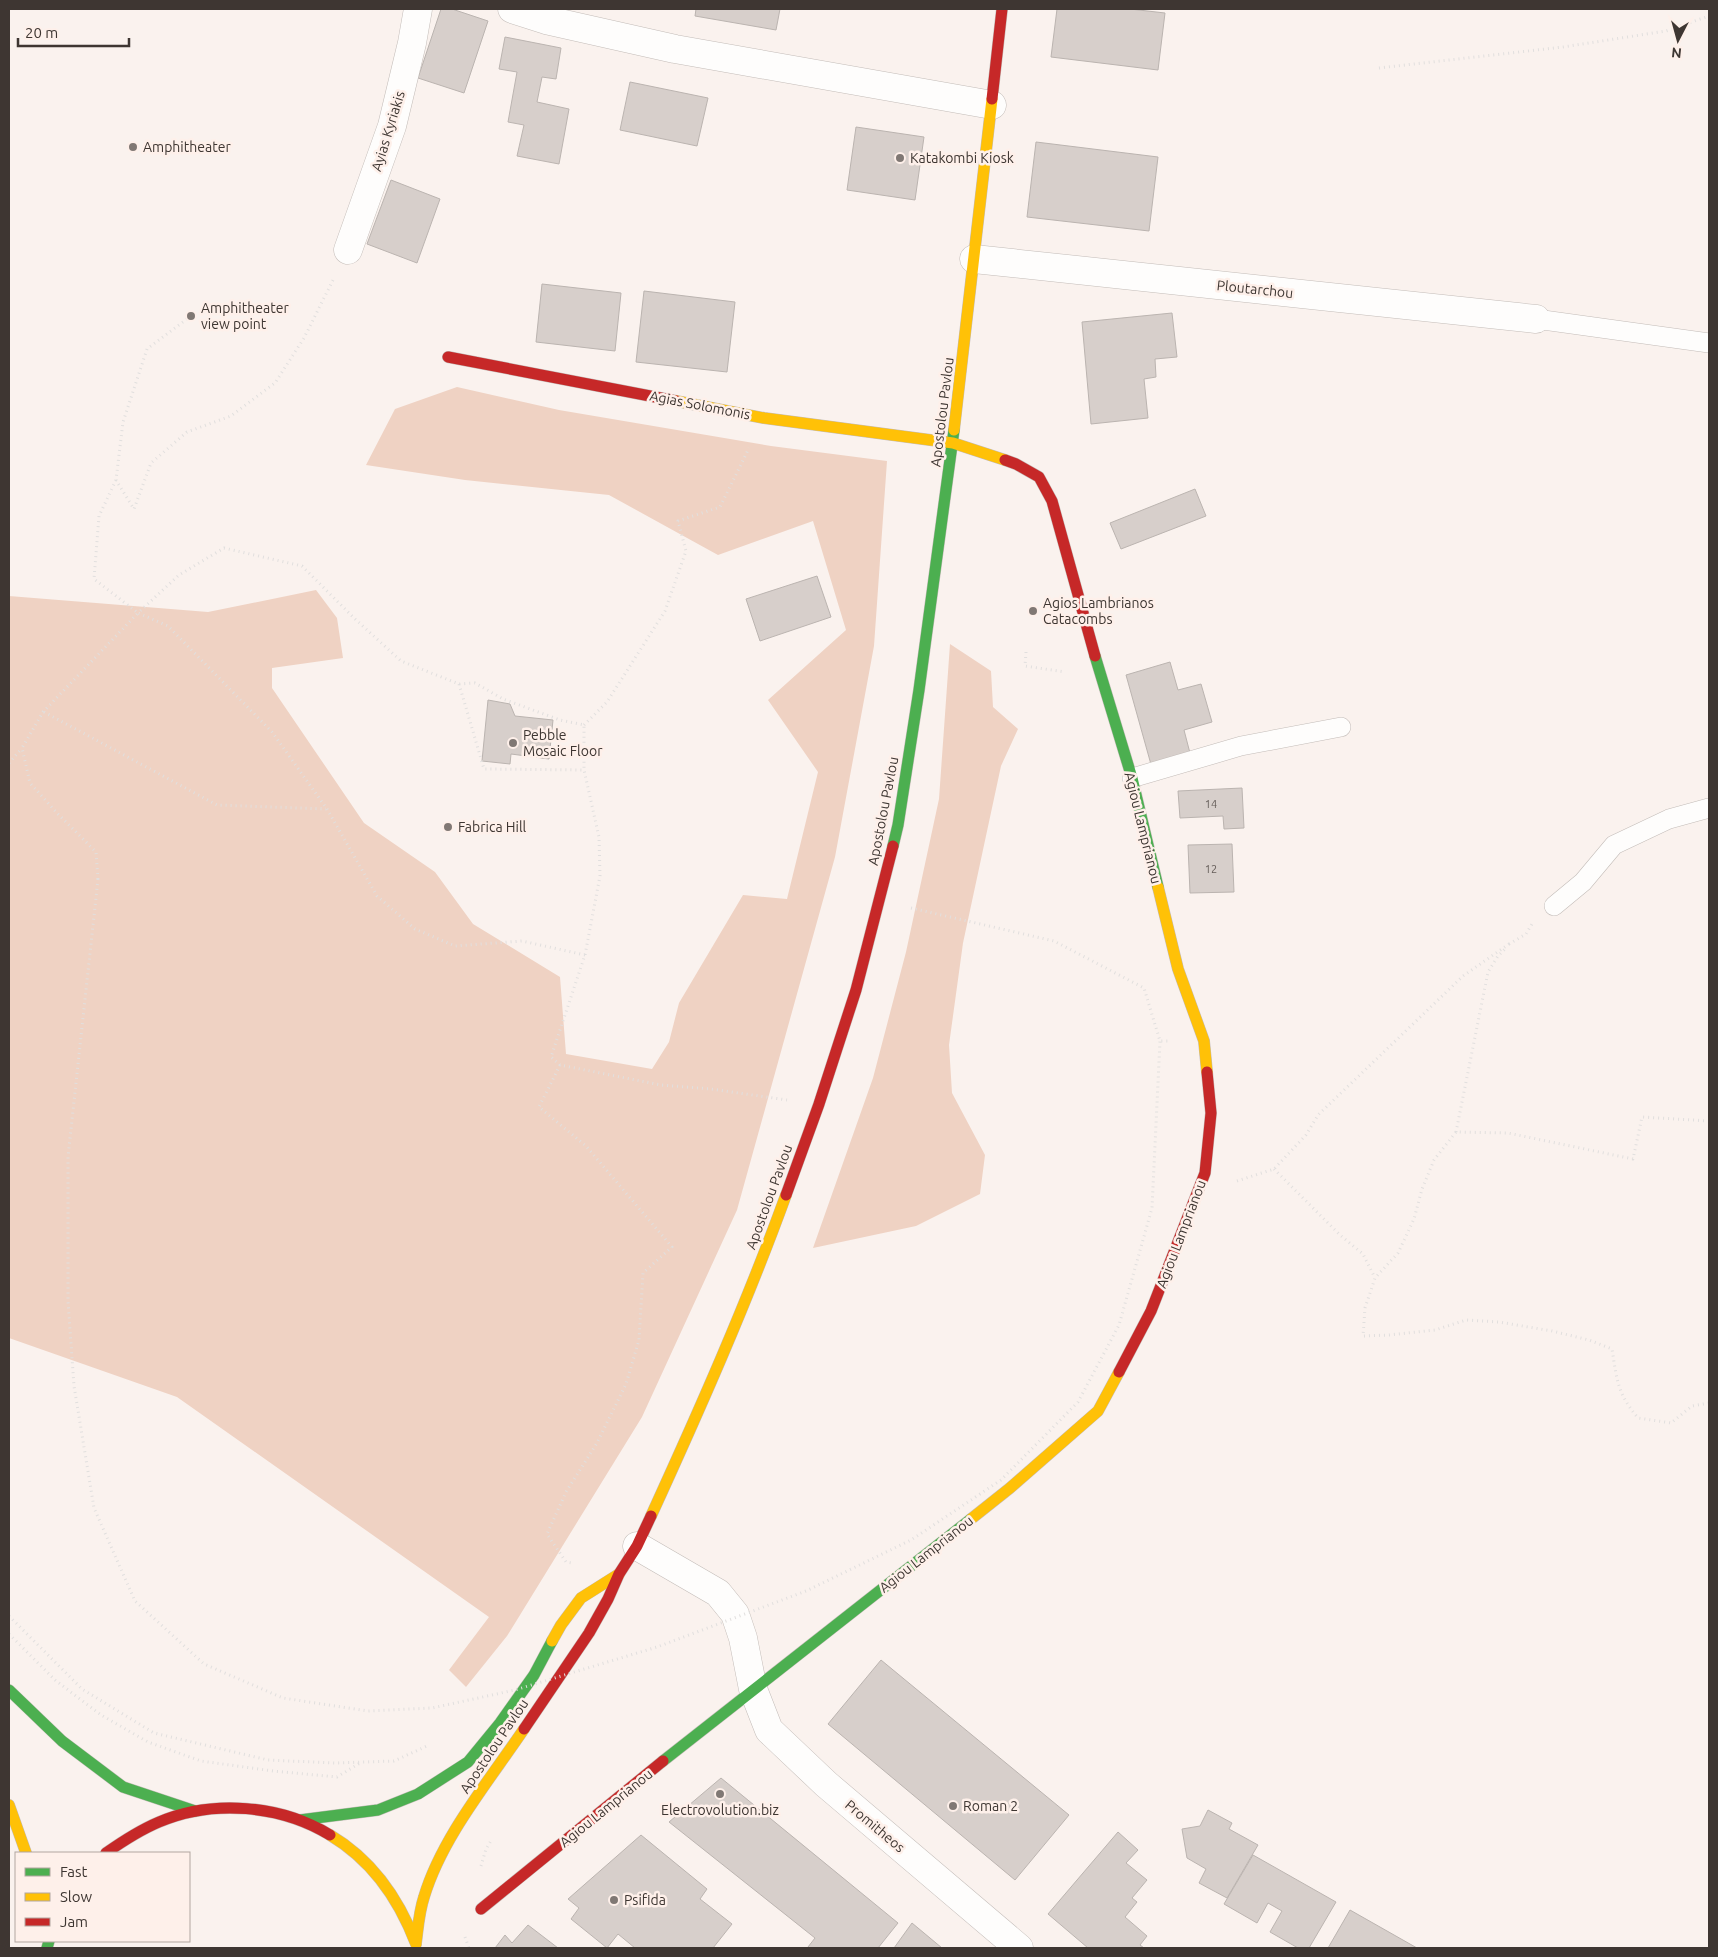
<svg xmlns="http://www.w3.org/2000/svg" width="1718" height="1957" viewBox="0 0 1718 1957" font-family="Ubuntu,sans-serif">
  <rect width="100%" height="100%" fill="#faf2ee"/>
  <path fill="#efd2c3" d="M457,387L559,410L771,446L887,461L874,646L835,857L737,1210L642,1417L507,1636L466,1687L449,1670L489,1617L177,1397L9,1338V596L208,612L316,590L337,618L343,658L272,668V688L364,823L435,872L473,924L560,977L566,1054L652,1069L669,1042L679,1003L743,895L787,899L818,772L768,700L846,630L813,521L718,555L609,495L465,480L366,465L395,409Z
    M950,644L991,671L993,707L1018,729L1001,766L963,943L949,1045L952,1093L985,1155L980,1194L916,1226L813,1248L873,1078L906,952L939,799Z"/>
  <path fill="#d7cfcb" stroke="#bbb4b0" d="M441,9H452L488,21L464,93L418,78Z
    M696,9H780L776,30L695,16Z
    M1057,9H1130L1165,13L1158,70L1051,57Z
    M505,37L561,48L556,79L542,77L537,102L569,109L559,164L517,156L524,125L508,122L517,72L499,69Z
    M630,82L708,98L697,146L620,130Z
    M856,127L924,137L915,200L847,190Z
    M1036,142L1158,157L1149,231L1027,217Z
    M391,180L440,199L417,263L367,244Z
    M542,284L621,293L615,351L536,342Z
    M644,291L735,302L727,372L636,362Z
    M1172,313L1177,357L1155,359L1156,377L1144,379L1148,418L1091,424L1082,322Z
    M1195,489L1206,516L1121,549L1110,523Z
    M817,576L831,617L760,641L746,599Z
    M1170,662L1178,690L1201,684L1212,722L1184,730L1191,757L1152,768L1126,675Z
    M488,700L510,704L515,716L553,720L549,759L511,754L510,764L482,761Z
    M1242,788L1244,828L1224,829L1223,816L1180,818L1178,791Z
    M1232,844L1234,892L1190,893L1188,845Z
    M881,1660L1069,1815L1015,1880L828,1724Z
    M721,1778L898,1923L878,1948H810L808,1947L815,1938L669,1822Z
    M1208,1810L1232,1823L1229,1829L1258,1845L1227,1898L1199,1883L1206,1869L1187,1858L1182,1829L1200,1826Z
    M1118,1832L1138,1850L1126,1863L1147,1880L1132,1898L1137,1902L1125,1917L1147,1936L1140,1945L1144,1948H1088L1048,1914Z
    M641,1835L707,1889L700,1899L732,1924L713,1948H635L618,1934L607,1948L571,1919L579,1908L568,1899Z
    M1253,1855L1336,1902L1309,1948H1298L1270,1932L1282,1911L1268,1903L1257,1923L1224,1904Z
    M1350,1910L1417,1948H1328Z
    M912,1923L942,1948H894Z
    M528,1925L558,1948H495L505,1935L512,1943Z"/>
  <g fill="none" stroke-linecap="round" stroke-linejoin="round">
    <defs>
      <path id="lane" d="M1536,319L1709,343
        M1132,778L1241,746L1341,727
        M1554,906L1583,882L1614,845L1669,819L1709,808"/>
      <path id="street" d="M512,9L546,20L675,49L992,105
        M348,250L392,126L412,43L418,9
        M974,259L1536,319
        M637,1546L718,1593L735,1614L743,1638L753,1689L769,1730L826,1784L1019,1948"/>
      <path id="fast" d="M1095,656L1132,778L1158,887
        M893,846L898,825L919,690L954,430
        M9,1690L62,1741L123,1787L195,1811
        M663,1761L971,1519
        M300,1820L378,1810L418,1794L468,1762L500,1723L534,1675L552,1641
        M47,1948L49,1941"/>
      <path id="slow" d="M676,401L764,418L953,443L1005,460
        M954,430L992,99
        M1158,887L1178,969L1204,1041L1207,1072
        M651,1516C699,1411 746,1305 786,1195
        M971,1519L1010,1488L1098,1411L1119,1372
        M552,1641L561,1625L581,1598L619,1574
        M9,1805L26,1853
        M330,1835C372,1860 399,1899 416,1944
        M416,1943C418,1928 419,1912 424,1897C442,1837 489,1781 524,1729"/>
      <path id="jam" d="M992,99L1002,9
        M448,357L676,401
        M1005,460L1016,464L1039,477L1052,501L1095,656
        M786,1195L819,1104L856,990L893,846
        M1119,1372L1151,1311L1205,1173L1211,1113L1207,1072
        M524,1729L589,1633L608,1599L619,1574L637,1546L651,1516
        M106,1853C123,1841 140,1830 159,1822C213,1799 281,1805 330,1835
        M481,1909L663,1761"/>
    </defs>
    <use href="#lane" stroke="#c3bcb8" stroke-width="20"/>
    <use href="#street" stroke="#c3bcb8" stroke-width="29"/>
    <use href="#fast" stroke="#c3bcb8" stroke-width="12"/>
    <use href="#slow" stroke="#c3bcb8" stroke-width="12"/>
    <use href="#jam" stroke="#c3bcb8" stroke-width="12"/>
    <path stroke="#e1dfde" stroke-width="3" stroke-dasharray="1 4" stroke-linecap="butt" d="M1379,68L1563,47L1666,31L1709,16
      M191,316L147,349L123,422L116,480L134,509L151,463L187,432L231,416L275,383L304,338L334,278
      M1026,652L1025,666L1065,672
      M459,684L484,769L584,770
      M44,712L217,805L326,809
      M584,725L607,702L665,611L686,551L678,521L720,507L749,448
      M9,763L22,748
      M98,879L96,852L58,814L30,783L22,748L43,712L138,613L94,579L99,516L116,480
      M911,908L1054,941L1144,988L1160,1041H1168
      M1509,944L1526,934L1532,924
      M585,955L522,941L455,946L415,929L377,896L327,809L272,732L168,626L138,613L179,575L224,548L302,566L354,618L401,661L459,684L475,683L503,699L560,720L584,725V770L599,837L600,876L585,955L551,1057L560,1065L661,1085L711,1089L787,1100
      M560,1065L539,1107L586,1146L672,1247L643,1273L639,1340L626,1384L597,1443L566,1492L547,1534L566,1562L572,1563
      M1709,1121L1642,1117L1633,1159L1508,1133L1456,1132L1434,1160L1422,1189L1414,1219L1398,1253L1375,1278L1365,1308L1363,1336L1389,1335L1435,1330L1466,1320L1499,1322L1552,1331L1589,1340L1612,1349C1617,1380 1617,1393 1638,1418L1671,1423L1692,1406L1709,1403
      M1456,1132L1488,972L1498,956L1505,949
      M1274,1169L1340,1235L1363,1254L1375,1278
      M1237,1181L1274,1169L1306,1135L1318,1115L1413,1024L1463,976L1509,944
      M9,1616L82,1689L154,1733L268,1760L335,1763L394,1761L427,1746
      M9,1634L55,1680L101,1715L148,1742L201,1761L273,1771L337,1777L360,1763
      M481,1866L486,1849L492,1839
      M465,1937L469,1948"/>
    <use href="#lane" stroke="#fefdfc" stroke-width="19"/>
    <use href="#street" stroke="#fefdfc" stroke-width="28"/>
    <use href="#fast" stroke="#4caf50" stroke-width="11"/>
    <use href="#slow" stroke="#ffc107" stroke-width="11"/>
    <use href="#jam" stroke="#c62828" stroke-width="11"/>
    <path stroke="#e1dfde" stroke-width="3" stroke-dasharray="1 4" stroke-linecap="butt" d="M98,879L68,1157V1301L74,1386L94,1508L135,1601L204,1664L283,1698L368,1711L432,1708L515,1690L657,1647L806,1591L911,1540L1001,1480L1078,1402L1119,1325L1152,1208L1160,1041"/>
  </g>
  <g fill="#807874" stroke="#fef0ea" stroke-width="2">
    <circle cx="133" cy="147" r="5"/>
    <circle cx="900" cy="158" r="5"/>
    <circle cx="191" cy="316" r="5"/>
    <circle cx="1033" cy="611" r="5"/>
    <circle cx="513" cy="743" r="5"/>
    <circle cx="448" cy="827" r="5"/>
    <circle cx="720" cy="1794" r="5"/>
    <circle cx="953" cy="1806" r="5"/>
    <circle cx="614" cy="1900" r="5"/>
  </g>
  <g text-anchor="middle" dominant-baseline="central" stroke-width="5" stroke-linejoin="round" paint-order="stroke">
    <g font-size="11" fill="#645c58">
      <text x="1211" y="804">14</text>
      <text x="1211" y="869">12</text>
    </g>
    <g font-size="14" fill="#3e3632" stroke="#fef0ea">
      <text transform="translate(388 131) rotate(-73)">Ayias Kyriakis</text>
      <text transform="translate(1255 289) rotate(6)">Ploutarchou</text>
      <text transform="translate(700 405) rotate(11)">Agias Solomonis</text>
      <text transform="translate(942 412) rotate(-83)">Apostolou Pavlou</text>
      <text transform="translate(883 811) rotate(-79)">Apostolou Pavlou</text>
      <text transform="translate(1143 828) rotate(76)">Agiou Lamprianou</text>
      <text transform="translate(769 1197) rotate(-70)">Apostolou Pavlou</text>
      <text transform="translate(1181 1234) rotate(-69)">Agiou Lamprianou</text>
      <text transform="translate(926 1554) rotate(-38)">Agiou Lamprianou</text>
      <text transform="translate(494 1746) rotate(-56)">Apostolou Pavlou</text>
      <text transform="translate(606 1808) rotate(-39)">Agiou Lamprianou</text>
      <text transform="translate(875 1826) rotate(40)">Promitheos</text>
    </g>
    <g font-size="14" fill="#3e3632" stroke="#fef0ea" text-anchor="start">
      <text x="143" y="147">Amphitheater</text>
      <text x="910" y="158">Katakombi Kiosk</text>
      <text x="201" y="308">Amphitheater<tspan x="201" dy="16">view point</tspan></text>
      <text x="1043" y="603">Agios Lambrianos<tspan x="1043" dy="16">Catacombs</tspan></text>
      <text x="523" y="735">Pebble<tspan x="523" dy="16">Mosaic Floor</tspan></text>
      <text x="458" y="827">Fabrica Hill</text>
      <text x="963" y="1806">Roman 2</text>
      <text x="720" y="1810" text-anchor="middle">Electrovolution.biz</text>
      <text x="624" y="1900">Psifida</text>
    </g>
  </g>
  <rect width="1718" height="1957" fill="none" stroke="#3e3632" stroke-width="20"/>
  <rect x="15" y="1852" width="175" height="90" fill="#fef0ea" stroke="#b1a6a0"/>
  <rect x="25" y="1868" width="25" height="8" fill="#4caf50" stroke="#b1a6a0"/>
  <text x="60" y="1877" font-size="15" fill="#3e3632">Fast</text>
  <rect x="25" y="1893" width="25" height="8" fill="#ffc107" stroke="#b1a6a0"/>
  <text x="60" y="1902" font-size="15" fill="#3e3632">Slow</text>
  <rect x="25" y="1918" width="25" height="8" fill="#c62828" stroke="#b1a6a0"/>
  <text x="60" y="1927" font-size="15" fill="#3e3632">Jam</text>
  <g transform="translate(1678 40) rotate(186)" stroke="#fef0ea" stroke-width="4" paint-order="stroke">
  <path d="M0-4L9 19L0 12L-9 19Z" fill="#3e3632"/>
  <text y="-8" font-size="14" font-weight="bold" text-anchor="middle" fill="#3e3632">N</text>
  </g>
  <path d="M18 38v8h111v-8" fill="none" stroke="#3e3632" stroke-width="2.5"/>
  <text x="25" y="38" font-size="15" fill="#3e3632" stroke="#fef0ea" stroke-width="4" paint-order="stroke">20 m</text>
</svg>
